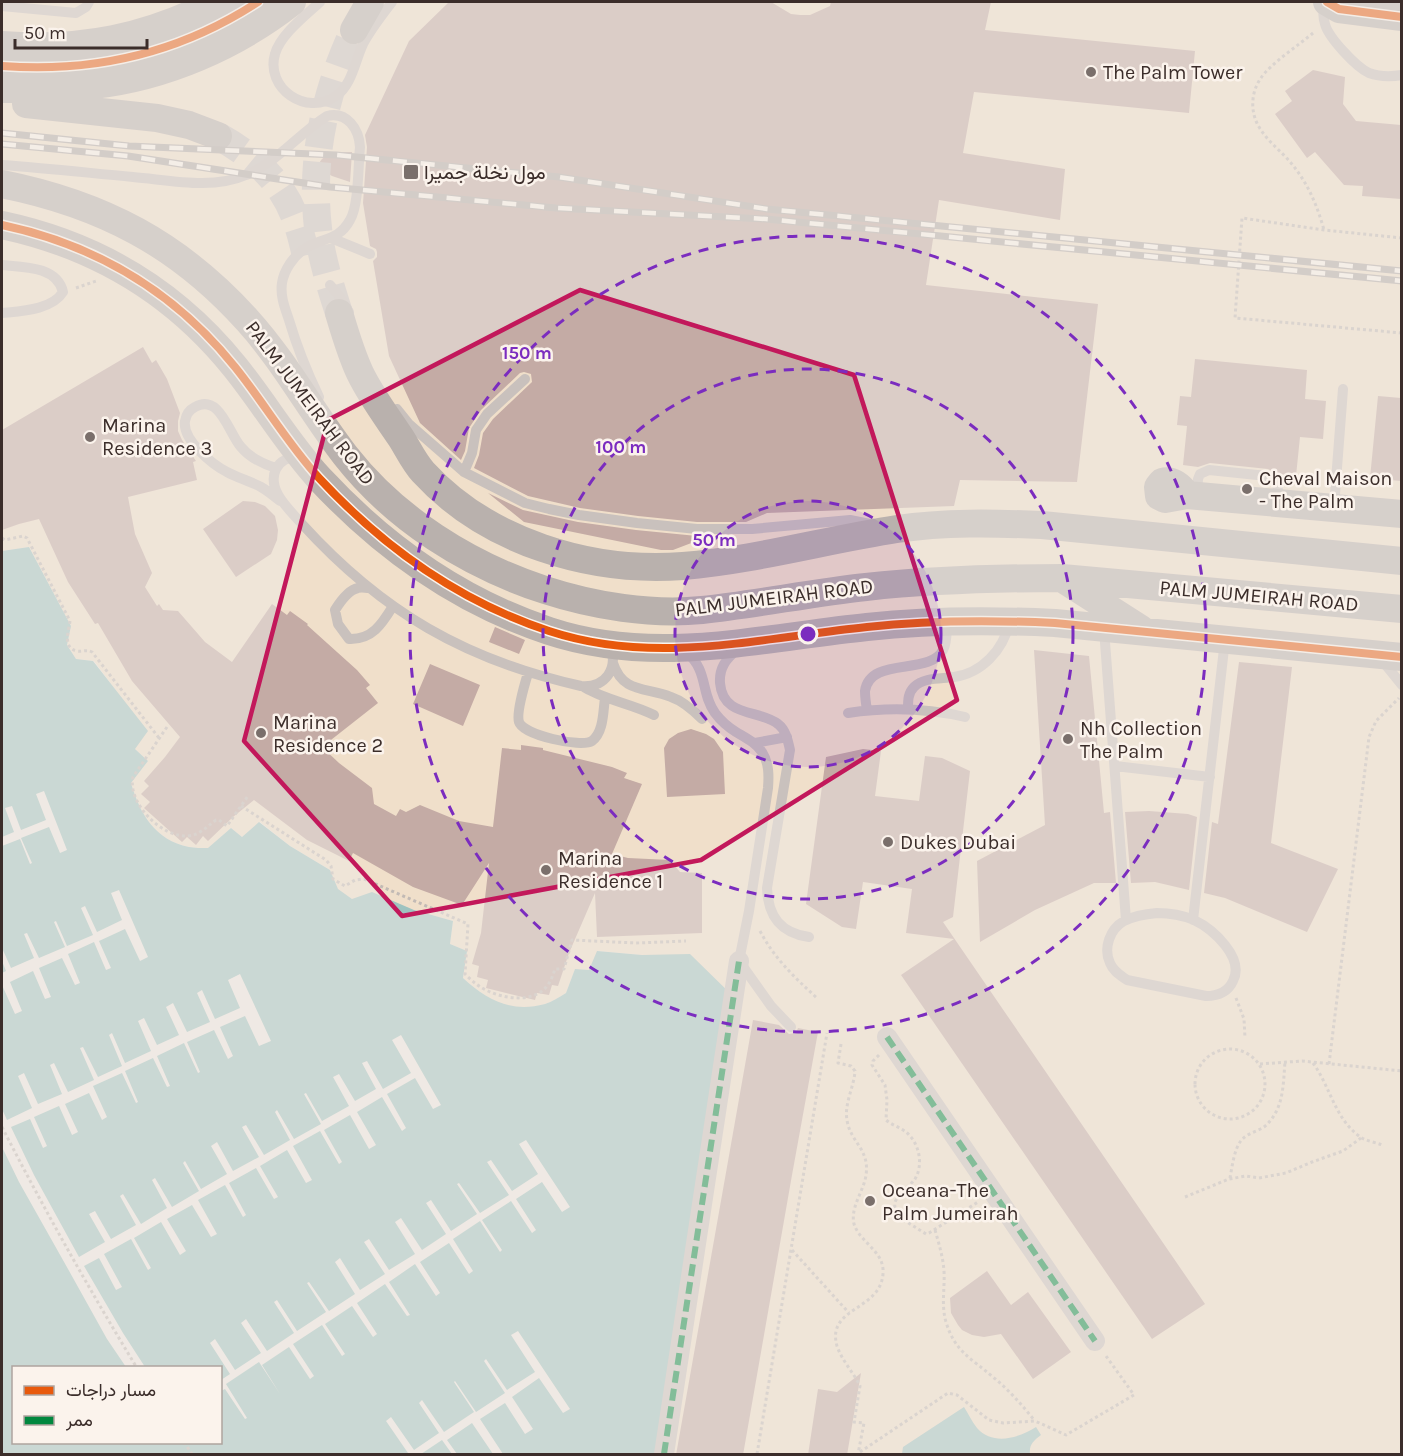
<svg xmlns="http://www.w3.org/2000/svg" width="1403" height="1456" viewBox="0 0 1403 1456" font-family="Karla,Vazirmatn,sans-serif">
  <rect width="100%" height="100%" fill="#efe9e4"/>
  <path fill="#f0dfca" d="M2,2H1401V1454H662L642,955L598,951L589,970L575,969L566,993C559,997 552,1002 545,1004C511,1014 487,1000 463,978L467,951L450,944L453,921L414,910L352,899L338,890L330,870L290,846L260,822L242,837L231,828L208,849C201,848 195,848 189,847C155,840 140,814 131,783L148,761L135,749L117,692L94,661L76,659L67,645L71,626L29,547L2,551Z"/>
  <path fill="#9ec3c0" fill-rule="evenodd" d="M29,547L71,626L67,645L76,659L93,661L148,731L135,749L148,761L131,783C140,814 155,840 189,847C195,848 201,848 208,848L231,828L242,837L259,822L290,846L330,870L338,889L352,899L372,892L414,910L453,921L450,944L467,951L463,978C487,1000 511,1013 545,1004C552,1002 559,997 566,993L575,969L589,970L597,951L642,955L690,954L737,1000L662,1454H2V551ZM14,1368H220V1442H14Z
    M964,1407C968,1413 972,1422 977,1428C993,1446 1019,1438 1036,1427L1041,1435C1033,1441 1029,1445 1030,1454H902L903,1447Z"/>
  <path fill="#efe9e4" d="M44,791L67,850L60,853L49,827L21,838L32,863L30,864L20,839L2,846V837L14,832L5,808L12,806L21,830L46,820L36,794Z
    M119,890L148,957L140,961L125,929L99,941L111,968L106,970L94,942L68,954L80,983L75,985L62,958L39,968L51,997L45,999L33,971L10,982L22,1011L15,1014L2,985V973L6,971L2,961V948L11,968L34,958L24,934L27,933L39,958L65,947L54,922L56,921L67,946L93,935L81,908L85,906L97,932L122,920L111,893Z
    M240,974L271,1041L259,1046L245,1016L220,1027L233,1056L228,1059L214,1030L187,1042L200,1072L198,1073L184,1043L157,1056L170,1086L167,1087L153,1058L125,1071L138,1102L136,1103L122,1073L93,1086L107,1117L102,1120L89,1093L65,1104L78,1132L72,1135L59,1106L34,1117L47,1146L43,1148L30,1119L11,1127L34,1175L79,1257L105,1242L89,1214L95,1211L111,1239L136,1225L120,1196L123,1194L141,1224L167,1208L152,1180L155,1178L172,1207L199,1191L183,1163L185,1161L201,1189L227,1174L211,1146L217,1142L233,1171L259,1157L242,1127L246,1125L264,1155L290,1140L275,1112L277,1110L294,1139L321,1124L304,1094L306,1093L322,1121L349,1106L333,1077L339,1074L355,1101L376,1089L362,1063L367,1061L383,1089L411,1073L392,1040L401,1035L441,1105L433,1109L415,1078L387,1094L406,1128L402,1131L382,1097L357,1112L376,1145L369,1149L350,1115L324,1130L342,1162L339,1164L320,1131L293,1146L312,1180L306,1183L287,1150L260,1166L278,1197L274,1199L256,1168L229,1183L246,1215L243,1217L225,1185L198,1200L217,1234L211,1237L192,1205L167,1219L186,1251L180,1255L161,1222L134,1238L151,1268L148,1270L131,1239L104,1254L122,1287L116,1290L99,1258L84,1266L123,1333L145,1367H126L107,1339L68,1269L19,1182L2,1147V1109L7,1120L32,1108L18,1076L24,1073L38,1104L62,1094L50,1065L54,1063L68,1092L94,1080L80,1048L83,1047L98,1077L122,1066L109,1035L112,1033L125,1063L151,1051L138,1021L144,1018L157,1045L179,1035L166,1007L173,1003L187,1032L210,1022L197,993L202,990L215,1019L240,1008L228,980Z
    M526,1140L570,1207L562,1212L542,1182L516,1199L536,1230L532,1233L511,1201L482,1220L502,1250L500,1252L480,1221L453,1239L473,1271L469,1274L449,1243L420,1262L440,1293L436,1296L415,1264L389,1282L410,1315L407,1316L385,1284L357,1303L377,1334L373,1337L352,1306L325,1324L345,1354L342,1356L322,1325L293,1344L314,1376L310,1379L289,1347L262,1365L280,1394L259,1362L226,1384L247,1418L245,1419L225,1389L221,1391V1380L230,1374L210,1343L215,1339L235,1370L261,1353L241,1323L246,1319L267,1351L294,1333L274,1302L277,1300L297,1331L326,1312L307,1283L309,1282L329,1311L355,1294L335,1262L340,1258L360,1290L385,1274L364,1242L369,1239L389,1270L415,1254L395,1222L401,1218L422,1250L446,1234L426,1203L431,1200L451,1231L477,1214L457,1184L459,1183L480,1213L509,1195L487,1162L491,1160L512,1191L538,1174L519,1144Z
    M518,1331L570,1409L563,1413L539,1378L512,1397L533,1429L525,1434L505,1403L480,1419L503,1454H493L472,1423L447,1440L457,1454H452L442,1440L421,1454H406L408,1453L386,1421L391,1417L414,1450L439,1433L419,1403L422,1400L444,1432L474,1412L454,1382L455,1381L476,1412L505,1393L484,1361L486,1359L507,1390L535,1372L511,1335Z"/>
  <path fill="#c4aba5" d="M449,2H771L791,14L800,15H810L830,6L831,2H991L985,30L1195,51L1189,113L974,92L963,153L1065,169L1060,220L939,200L926,285L1098,304L1077,482L960,480L954,506L767,513L746,522H697L638,516L580,508L528,496L474,468L479,455L483,433L493,419L532,382L531,374L524,372L520,373L481,410L469,428L465,451L461,460L420,423L389,356L373,261L377,257V252L376,249L370,246L363,203L367,147L365,135L409,41Z
    M1313,70L1345,77L1343,104L1356,121L1401,125V199L1362,196L1363,186L1344,185L1315,152L1307,158L1275,114L1292,101L1285,91Z
    M344,152H352L350,182L332,176L321,169L319,163L322,159L326,156Z
    M143,347L152,363L156,360L167,379L180,413L178,421V431L182,440L196,461L193,462L197,480L128,497L135,534L152,573L145,587L157,606L159,604L163,610L178,611L205,642L232,662L272,604L287,615L290,611L308,624L307,625L357,670L370,685L366,688L378,703L322,747L339,763L372,788L374,804L396,816L400,809L406,812L420,805L459,821L493,827L502,748L521,750V745L543,748V750L612,767L627,773L624,778L642,784L612,854L628,858L670,860L680,872L702,873V933L597,937L595,893L569,953L558,986L552,985L549,995L537,993L535,1000L486,988L488,980L477,977L479,966L472,964L481,933L489,863L462,905L413,887L353,853L349,861L307,840L254,800L233,817L208,841L203,836L196,845L187,837L182,842L144,808L150,802L141,794L149,786L144,781L165,757L180,737L132,681L98,623L95,624L68,582L39,519L19,524L2,530V430Z
    M1195,359L1307,370L1305,399L1326,401L1323,439L1300,437L1296,476L1278,474L1268,469L1210,463L1198,467L1183,465L1187,426L1177,425L1180,396L1191,397Z
    M1378,396L1401,398V481L1370,478Z
    M488,493L523,510L578,522L636,530L707,537L673,550H661L524,522Z
    M243,501L255,502L265,506L275,516L278,530L277,540L271,554L236,577L203,529Z
    M495,627L525,640L519,654L489,642Z
    M1034,650L1089,656L1104,813L1110,812L1116,883H1094L1035,910L980,942L977,861L1045,825Z
    M1239,662L1292,667L1271,843L1338,869L1307,932L1225,898L1204,893L1212,822L1218,824Z
    M430,664L480,685L463,726L413,704Z
    M691,729L706,734L714,739L723,752L725,794L667,797L664,748L669,739L678,733Z
    M863,749L881,751L875,796L919,801L925,756L942,758L970,771L953,917L943,922L1205,1304L1152,1339L901,975L954,939L906,933L912,889L863,882L856,929L842,927L806,904L826,757Z
    M1149,811L1188,814L1197,817L1189,890L1155,882L1131,883L1125,812Z
    M753,1020L779,1025L789,1034L796,1033L798,1028L818,1032L792,1175L743,1455H676Z
    M987,1271L1011,1305L1028,1292L1071,1352L1033,1379L1001,1334L984,1337L972,1335L962,1330L958,1325L951,1313L950,1298Z
    M861,1373L847,1455H808L818,1389L837,1392Z"/>
  <g fill="none" stroke-linecap="round" stroke-linejoin="round">
    <path stroke="#cbc3bf" stroke-width="28" stroke-dasharray="28 14" stroke-linecap="butt" d="M218,136C254,156 282,181 296,220C301,233 304,247 307,261
      M339,313C330,285 321,257 318,228C310,159 325,92 354,30"/>
    <path stroke="#c2bab5" stroke-width="3" stroke-dasharray="3 3" stroke-linecap="butt" d="M1313,33C1299,45 1270,64 1261,78C1250,93 1250,115 1261,130C1270,144 1285,154 1295,168C1309,186 1318,208 1324,230
      M1402,238L1324,230L1242,218L1235,318L1402,333
      M76,288L96,281
      M2,538L5,540L23,536L27,538L70,621C69,630 62,648 77,651C83,652 86,649 92,652L159,738
      M167,727L133,777C127,803 162,838 188,836C200,835 206,827 216,820H219L227,826L248,796
      M241,806L326,860L331,866L333,879L345,886L355,880L364,879L468,924L465,974C472,981 479,987 488,991C505,999 534,1003 547,986C551,981 553,975 555,969H564L572,940L636,943L686,941
      M760,931C774,958 795,978 817,998
      M1236,998L1244,1019L1245,1038
      M841,1044L838,1063L851,1066L855,1071C854,1087 844,1104 847,1120C850,1142 870,1149 866,1175C864,1191 850,1207 854,1224C860,1243 885,1251 883,1274C880,1311 826,1307 837,1346C842,1361 854,1373 860,1386L854,1422L864,1423L858,1454
      M1195 1084a35 35 0 1 1 70 0a35 35 0 1 1-70 0Z
      M879,1055L873,1061L872,1065L885,1085L887,1100L886,1120C893,1126 903,1128 909,1135C920,1146 923,1166 915,1179C910,1186 900,1192 896,1200C893,1205 896,1213 899,1217L926,1234L929,1233L978,1202
      M1313,1063C1331,1088 1334,1117 1359,1136C1365,1141 1375,1142 1382,1145
      M1260,1064L1302,1061L1402,1071
      M1329,1064L1369,737L1376,721L1399,698
      M2,1127C44,1209 89,1289 137,1368
      M1230,1178C1232,1167 1234,1151 1240,1142C1245,1134 1256,1132 1264,1127C1284,1110 1283,1086 1285,1062
      M1185,1197L1229,1179L1246,1176L1259,1178L1286,1173L1312,1162L1343,1151L1361,1138
      M935,1230C939,1244 943,1257 944,1271C945,1288 941,1305 946,1322C955,1352 971,1358 993,1377C1009,1390 1022,1405 1035,1421
      M792,1250L849,1313
      M184,1442L192,1454
      M860,1452L948,1393L957,1395L989,1420L1003,1423L1035,1421L1066,1435L1134,1395L1106,1356
      M757,1454L827,1033"/>
    <path stroke="#c9c1bd" stroke-width="10" d="M320,2C306,15 280,35 275,54C265,88 306,117 336,96C352,85 355,61 363,44C371,29 382,15 392,2
      M1325,5C1323,11 1323,18 1325,24C1328,37 1356,67 1369,73C1380,77 1390,77 1402,75
      M2,6L76,13L86,7L89,2
      M2,165C46,168 89,173 133,177C169,180 212,190 246,175C278,162 298,134 327,116C347,111 359,129 360,147C358,166 359,205 350,220C338,242 321,237 304,249C293,257 284,270 282,283C280,296 285,308 289,320C297,347 307,372 319,397
      M331,238L370,254
      M2,265C23,267 57,266 63,292C52,310 21,311 2,313
      M330,285L340,297L349,312
      M397,409L409,424L464,472L525,503L549,509L579,515L637,523L697,529H752L850,520L870,524
      M298,457C289,457 280,461 276,469C266,490 290,510 302,524C382,612 465,660 581,686C605,688 619,669 610,646
      M276,468C263,464 250,458 241,447C229,434 220,393 195,407C189,410 186,415 185,421C182,440 213,465 227,472C238,478 250,481 261,487C268,491 274,496 280,501
      M464,472L472,453L476,430L487,414L525,379
      M1197,495L1198,479L1200,474L1209,470L1267,476C1279,481 1279,491 1278,503
      M1334,507L1343,389
      M369,588C365,588 362,587 358,588C348,590 340,602 335,610L338,624L349,639C372,640 382,624 393,606
      M1104,629L1126,920
      M737,650C726,659 719,668 720,683C723,718 759,709 778,724C786,730 788,741 790,750L767,888C768,917 781,933 809,937
      M686,652C709,671 700,692 715,713C721,721 728,727 736,732C746,738 755,742 762,752C769,763 769,775 768,788L749,911L739,961L771,1006L791,1027
      M1381,659L1402,685
      M613,663C623,694 647,687 671,697C683,701 693,710 702,719
      M528,673C525,683 516,713 519,722C523,735 581,748 592,741C604,732 603,711 605,698
      M582,686C604,700 630,703 654,715
      M908,709C908,700 908,693 914,687C924,677 941,679 954,677C982,673 1003,650 1009,624
      M867,710C866,704 865,697 865,691C870,656 930,676 943,650C948,641 946,631 947,622
      M848,713C888,707 926,708 965,717
      M755,743L787,737
      M1115,766L1210,777
      M1157,913C1169,913 1182,915 1194,920C1213,929 1245,958 1233,981C1228,992 1218,996 1206,996L1127,980C1120,975 1113,971 1110,963C1103,948 1110,929 1124,921C1134,916 1146,914 1157,913Z
      M1193,920L1225,640"/>
    <path stroke="#c9c1bd" stroke-width="20" d="M887,1037L1095,1341
      M664,1454L739,961"/>
    <path stroke="#b9b1ad" stroke-width="28" d="M1327,2L1339,9L1402,17
      M354,30L370,2
      M2,45C82,51 146,38 217,2
      M2,66C94,73 180,53 258,2
      M2,89C32,89 62,89 93,85C165,77 236,46 292,2
      M26,104L157,118L189,125L218,136
      M2,184C102,204 179,244 248,321C285,362 311,411 345,455C395,519 468,565 545,590C594,606 651,615 702,610C757,604 811,593 866,587C931,580 997,578 1062,578L1402,609
      M2,225C96,245 174,291 235,367C264,403 288,444 319,478C384,548 458,601 549,631C655,666 760,638 867,627C929,620 992,620 1055,623L1402,657
      M339,313C345,333 351,354 360,373C371,396 387,417 401,438C408,449 414,462 423,472C487,542 590,573 683,566C755,560 826,540 897,529C945,522 993,523 1042,525L1402,561
      M1187,495C1181,487 1173,479 1162,482L1158,487L1159,496L1165,499L1187,495L1402,514
      M1066,581L1141,629"/>
    <defs>
      <path id="rail" d="M2,133L129,146L336,155L559,177L767,209L1402,271
        M2,144L128,156L330,187L556,208L766,219L1402,281"/>
    </defs>
    <use href="#rail" stroke="#b1aaa7" stroke-width="7"/>
    <use href="#rail" stroke="#fbf3ec" stroke-width="4.5" stroke-dasharray="14" stroke-linecap="butt"/>
    <path stroke="#00873e" stroke-width="6" stroke-dasharray="12 6" stroke-linecap="butt" d="M887,1037L1095,1341
      M664,1454L739,961"/>
    <defs>
      <path id="cycleway" d="M1327,2L1339,9L1402,17
        M2,66C94,73 180,53 258,2
        M2,225C96,245 174,291 235,367C264,403 288,444 319,478C384,548 458,601 549,631C655,666 760,638 867,627C929,620 992,620 1055,623L1402,657"/>
    </defs>
    <use href="#cycleway" stroke="#fbf3ec" stroke-width="11"/>
    <use href="#cycleway" stroke="#e8590c" stroke-width="8"/>
  </g>
  <path d="M0 0H1403V1456H0ZM580,290L854,375L957,700L701,860L402,916L244,741L328,420Z" fill="#efe9e4" fill-opacity=".55" fill-rule="evenodd"/>
  <path fill="none" stroke="#c2185b" stroke-width="4.5" stroke-linejoin="round" d="M580,290L854,375L957,700L701,860L402,916L244,741L328,420Z"/>
  <circle cx="808" cy="634" r="133" fill="#7b2cbf" fill-opacity=".12"/>
  <g fill="none" stroke="#7b2cbf" stroke-width="3" stroke-dasharray="10 8">
    <circle cx="808" cy="634" r="133"/>
    <circle cx="808" cy="634" r="265"/>
    <circle cx="808" cy="634" r="398"/>
  </g>
  <g fill="#7a6f6b" stroke="#fbf3ec" stroke-width="2">
    <circle cx="1091" cy="72" r="6"/>
    <rect x="403" y="164" width="16" height="16" rx="3"/>
    <circle cx="90" cy="437" r="6"/>
    <circle cx="1247" cy="489" r="6"/>
    <circle cx="261" cy="733" r="6"/>
    <circle cx="1068" cy="739" r="6"/>
    <circle cx="888" cy="842" r="6"/>
    <circle cx="546" cy="870" r="6"/>
    <circle cx="870" cy="1201" r="6"/>
  </g>
  <g text-anchor="middle" dominant-baseline="central" stroke-width="5" stroke-linejoin="round" paint-order="stroke">
    <g font-size="20" fill="#3b2d2a" stroke="#fbf3ec" text-anchor="start">
      <text x="1103" y="72">The Palm Tower</text>
      <text x="424" y="172">مول نخلة جميرا</text>
      <text x="102" y="425">Marina<tspan x="102" dy="23">Residence 3</tspan></text>
      <text x="1259" y="478">Cheval Maison<tspan x="1259" dy="23">- The Palm</tspan></text>
      <text x="273" y="722">Marina<tspan x="273" dy="23">Residence 2</tspan></text>
      <text x="1080" y="728">Nh Collection<tspan x="1080" dy="23">The Palm</tspan></text>
      <text x="900" y="842">Dukes Dubai</text>
      <text x="558" y="858">Marina<tspan x="558" dy="23">Residence 1</tspan></text>
      <text x="882" y="1190">Oceana-The<tspan x="882" dy="23">Palm Jumeirah</tspan></text>
    </g>
    <g font-size="20" fill="#3b2d2a" stroke="#fbf3ec">
      <text transform="translate(310 403) rotate(53)">PALM JUMEIRAH ROAD</text>
      <text transform="translate(1259 596) rotate(5)">PALM JUMEIRAH ROAD</text>
      <text transform="translate(774 598) rotate(-7)">PALM JUMEIRAH ROAD</text>
    </g>
  </g>
  <circle cx="808" cy="634" r="9" fill="#7b2cbf" stroke="#fbf3ec" stroke-width="3"/>
  <g font-size="18" text-anchor="middle" font-weight="bold" fill="#7b2cbf" stroke="#fbf3ec" stroke-width="5" stroke-linejoin="round" paint-order="stroke">
    <text x="527" y="359">150 m</text>
    <text x="621" y="453">100 m</text>
    <text x="714" y="546">50 m</text>
  </g>
  <rect width="1403" height="1456" fill="none" stroke="#3b2d2a" stroke-width="6"/>
  <rect x="12" y="1366" width="210" height="78" fill="#fbf3ec" stroke="#aea49e" stroke-width="1.5"/>
  <rect x="24" y="1386" width="30" height="9" fill="#e8590c" stroke="#aea49e" stroke-width="1.5"/>
  <text x="66" y="1396" font-size="18" fill="#3b2d2a">مسار دراجات</text>
  <rect x="24" y="1416" width="30" height="9" fill="#00873e" stroke="#aea49e" stroke-width="1.5"/>
  <text x="66" y="1426" font-size="18" fill="#3b2d2a">ممر</text>
  <path d="M15 39v9h132v-9" fill="none" stroke="#3b2d2a" stroke-width="3"/>
  <text x="24" y="39" font-size="18" fill="#3b2d2a" stroke="#fbf3ec" stroke-width="4.5" paint-order="stroke">50 m</text>
</svg>
